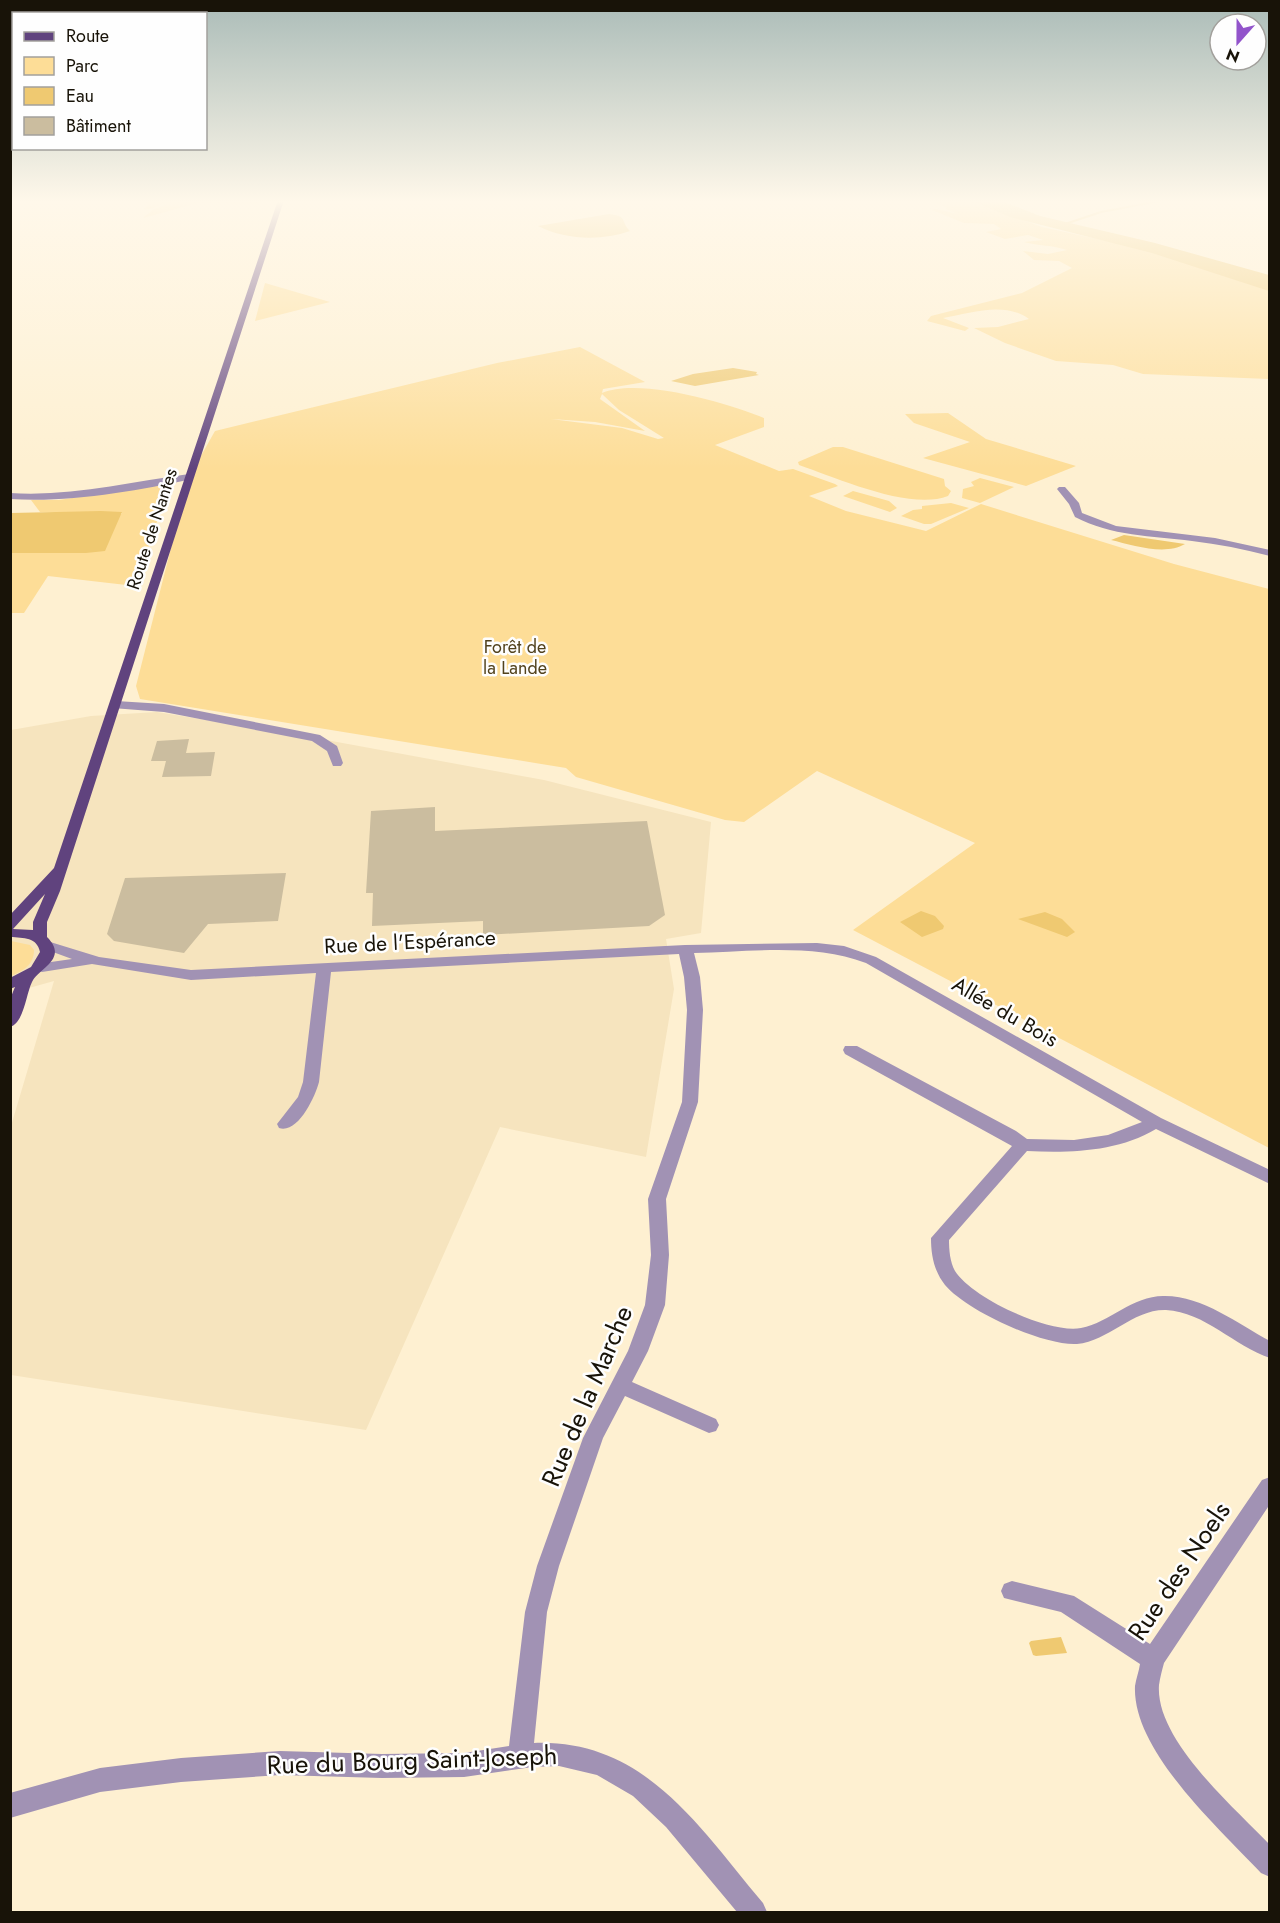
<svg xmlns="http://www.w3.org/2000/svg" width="1280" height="1923" viewBox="0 0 1280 1923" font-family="Jost,sans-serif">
  <rect width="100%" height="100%" fill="#fef0d1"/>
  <path fill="#f6e4be" d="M157,712L299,735L544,780L711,822L701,933L666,939L674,989L646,1157L500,1127L366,1430L11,1375V1126L54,981L11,993V730L91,716Z"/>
  <path fill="#fddd97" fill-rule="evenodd" d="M122,200H271L255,204L198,203L143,218L154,209L169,203C159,203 153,211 144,209L149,204Z
    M926,200H971L1042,227L1269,276V379L1143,374L1113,365L1056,361L1005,343L974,328L998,327L1029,319C1004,301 971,313 943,318L969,328L965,331L927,321L931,316L1022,293L1072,268L1059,261L1034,260L1023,251L1048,254L1067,250C1053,245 1038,246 1024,242L1043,240L1028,235L1005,239L986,232L1001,229L994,224L964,223L932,210L936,209L958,214L946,209L947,207Z
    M265,283L330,302L255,321Z
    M580,347L645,382L603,389L602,393C638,377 729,403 764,418V427L715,445L779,471L793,469L835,484L838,486L809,496L846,511L926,531L981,504L1174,564L1269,589V1148L853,930L975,843L817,771L744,822L725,820L576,777L566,768L140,699L136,686L189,477L215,431L497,363ZM602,394L619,410L664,438L658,439L622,428L551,419L595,422L645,431L600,399Z
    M948,413L986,439L1076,466L1026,486L923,458L970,442L914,423L905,414Z
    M833,447H843L944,479L945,486L951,491L948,496C910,511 837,478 799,465L798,462Z
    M980,478L1014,487L980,503L962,498L963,489L974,486L971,482Z
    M164,484L167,492L135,586L48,576L24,613H11V553H86L122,513L40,512L31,500H59Z
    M853,491L889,501L897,508L890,512L843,496Z
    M951,503L969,508L931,524H924L901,516L913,510L922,509V506Z
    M11,941L30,945L34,950C34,965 23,971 11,976Z"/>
  <path fill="#efc971" d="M970,200H1000L1040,216L1155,243L1269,275V291L1152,253L1010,217Z
    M609,214C628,216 620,221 630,231C601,241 566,240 538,226Z
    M733,368L757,372L756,374L759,375L695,386L671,381L693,374Z
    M101,511L122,512L105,551L86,553H11V513Z
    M1124,535L1185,544C1165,556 1132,545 1111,540Z
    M921,911L935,916L944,926L943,929L922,937L900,922Z
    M1045,912L1062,919L1075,932L1067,937L1018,919Z
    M1061,1637L1067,1653L1036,1656L1033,1655L1029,1643L1031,1641Z"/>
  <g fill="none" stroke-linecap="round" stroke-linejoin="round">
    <path stroke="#efc971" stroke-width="2" d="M1065,224L1101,212L1165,200"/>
  </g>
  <path fill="#cbbd9f" d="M189,739L186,753L215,752L211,776L162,777L166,761H151L157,741Z
    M435,807V831L647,821L665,915L649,926L483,935V921L372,926L373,893H366L371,811Z
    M286,873L278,921L208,924L184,953L114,941L107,934L125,878Z"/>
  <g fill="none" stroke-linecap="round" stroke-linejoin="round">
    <path fill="#a192b4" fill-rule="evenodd" d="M189,474L192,475V479C135,491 69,503 10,499V493C71,497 129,482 189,474Z
      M1059,487H1065L1079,503L1082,513L1116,526L1215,538L1270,550V556C1244,549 1218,544 1192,541C1152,536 1111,536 1075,517L1069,504L1057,489Z
      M116,701L164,704L320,735L337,746L343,763L341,766H333L327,751L312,741L164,712L112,708L110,705Z
      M47,941L99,957L191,970L685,945L817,943L844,946L876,957L1161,1118L1270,1170V1184L1156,1129C1117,1152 1071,1153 1027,1151L949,1240C949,1250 950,1262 955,1271C972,1298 1049,1334 1081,1328C1111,1322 1133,1295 1165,1296C1203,1296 1238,1324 1270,1341V1358C1234,1346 1205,1312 1166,1310C1133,1309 1109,1341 1077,1344C1043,1346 967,1311 945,1285C934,1271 931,1255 931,1238L1012,1146L845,1054L843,1050L845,1046H857L1016,1131L1027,1139L1074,1140L1108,1135L1142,1122L866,963C812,943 750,952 694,953L700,977L703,1010L698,1102L666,1199L669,1255L665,1305L648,1351L632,1382L716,1419L719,1425L716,1431L709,1433L625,1396L603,1438L559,1566L547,1612L534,1743C645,1739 699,1827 763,1903L767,1912H737L666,1827L633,1796L597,1775L559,1766L533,1767L464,1777L382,1778L280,1775L181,1782L100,1792L10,1818V1793L100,1768L181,1758L280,1751L382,1754L464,1753L509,1746L525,1612L537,1566L583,1438L628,1351L645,1305L651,1255L648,1199L682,1102L687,1010L684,977L679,954L331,972L319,1082C315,1097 298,1134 279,1128L277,1124L298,1097L303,1082L316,973L191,980L92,964L42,972L37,970L34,967L37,964L72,959L42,948L40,945L42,942Z
      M1270,1477V1504L1164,1663C1162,1670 1160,1678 1159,1685C1155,1740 1235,1808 1270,1845V1877L1261,1873C1220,1829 1132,1751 1135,1686C1136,1679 1139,1671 1140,1664L1061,1612L1004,1598L1001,1591L1004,1584L1012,1581L1074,1596L1150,1644L1262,1480Z"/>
    <path fill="#60437e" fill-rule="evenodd" d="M278,200H284L60,891L47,922V937C69,959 39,968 32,982C26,994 24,1023 10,1027V999L15,987L10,989V978L31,967L40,952C37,937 24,938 10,937V915L54,868ZM45,894L33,922V930L13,929Z"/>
  </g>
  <linearGradient id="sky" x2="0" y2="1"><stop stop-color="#abbcb8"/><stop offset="0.43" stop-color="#fff8ea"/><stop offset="1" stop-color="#fff8ea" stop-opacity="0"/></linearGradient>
  <rect width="1280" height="469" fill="url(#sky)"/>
  <g text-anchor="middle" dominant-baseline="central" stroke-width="5" stroke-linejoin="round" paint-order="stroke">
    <g font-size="18" fill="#181308" stroke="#fefefe">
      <text transform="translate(152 529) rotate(-72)">Route de Nantes</text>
    </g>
    <g font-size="18" fill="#52421d" stroke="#fefefe">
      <text x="515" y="647">Forêt de<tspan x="515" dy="21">la Lande</tspan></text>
    </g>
    <g font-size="21" fill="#181308" stroke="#fefefe">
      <text transform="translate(410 942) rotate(-3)">Rue de l'Espérance</text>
      <text transform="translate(1005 1012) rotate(30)">Allée du Bois</text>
    </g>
    <g font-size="26" fill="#181308" stroke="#fefefe">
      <text transform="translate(587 1396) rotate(-67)">Rue de la Marche</text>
      <text transform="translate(1179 1571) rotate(-56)">Rue des Noels</text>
      <text transform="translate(412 1760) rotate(-2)">Rue du Bourg Saint-Joseph</text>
    </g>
  </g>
  <rect width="1280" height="1923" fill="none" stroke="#181308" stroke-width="24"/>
  <rect x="12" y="12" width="195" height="138" fill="#fefefe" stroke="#a2a09c" stroke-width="1.5"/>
  <rect x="24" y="32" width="30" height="9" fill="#60437e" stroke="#a2a09c" stroke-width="1.5"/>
  <text x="66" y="42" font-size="18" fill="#181308">Route</text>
  <rect x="24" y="57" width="30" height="18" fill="#fddd97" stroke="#a2a09c" stroke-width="1.5"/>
  <text x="66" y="72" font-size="18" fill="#181308">Parc</text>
  <rect x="24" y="87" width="30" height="18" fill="#efc971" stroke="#a2a09c" stroke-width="1.5"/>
  <text x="66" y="102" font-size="18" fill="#181308">Eau</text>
  <rect x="24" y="117" width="30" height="18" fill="#cbbd9f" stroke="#a2a09c" stroke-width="1.5"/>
  <text x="66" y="132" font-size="18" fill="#181308">Bâtiment</text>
  <g transform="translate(1238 42) rotate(201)"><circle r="28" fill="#fefefe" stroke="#a2a09c" stroke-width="1.5"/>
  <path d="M0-4.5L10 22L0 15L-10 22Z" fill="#9254cb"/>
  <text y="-9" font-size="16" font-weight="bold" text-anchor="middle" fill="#181308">N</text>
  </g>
</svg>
